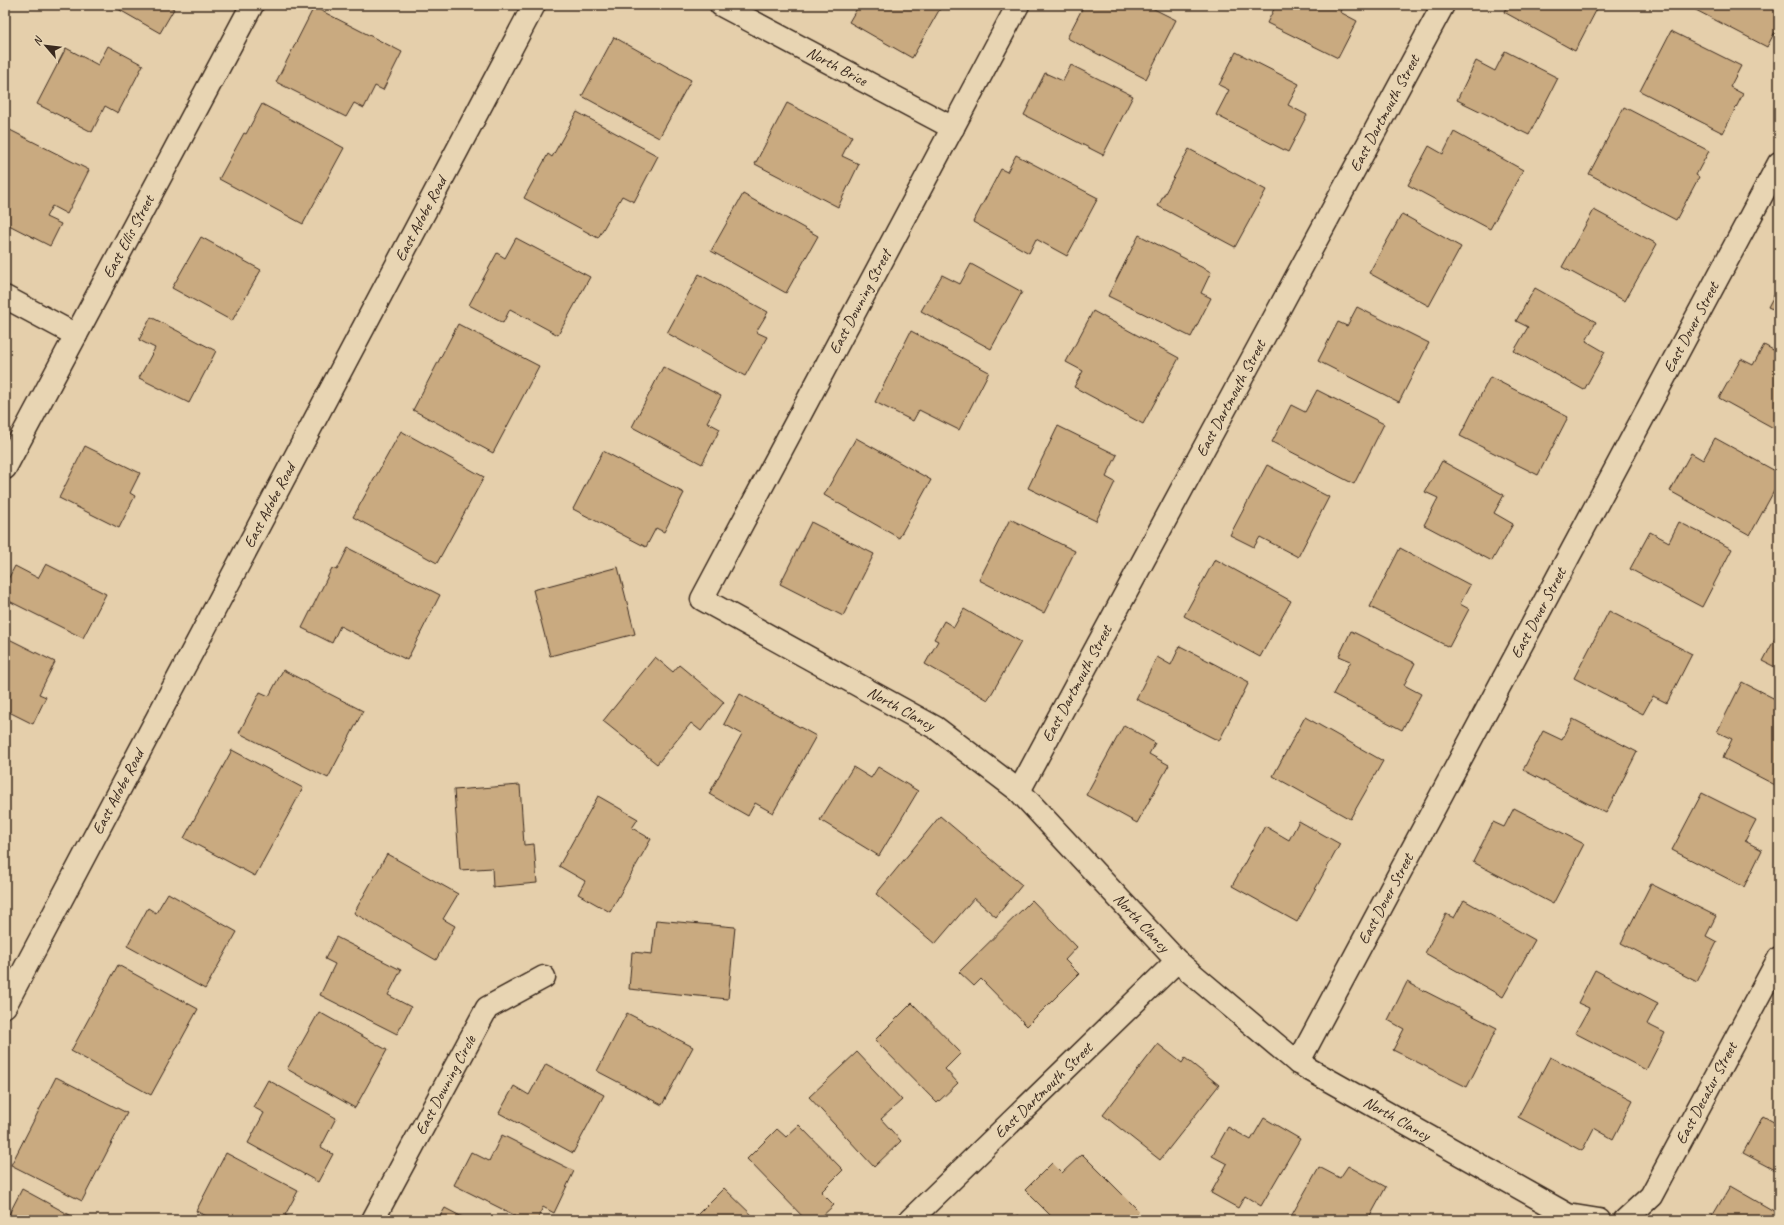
<svg xmlns="http://www.w3.org/2000/svg" width="1784" height="1225" viewBox="0 0 1784 1225" font-family="Caveat,sans-serif">
  <rect width="100%" height="100%" fill="#e5cfab"/>
  <filter id="ink" filterUnits="userSpaceOnUse"><feTurbulence type="fractalNoise" baseFrequency=".025" numOctaves="2"/><feDisplacementMap in="SourceGraphic" scale="8" xChannelSelector="R" yChannelSelector="G"/><feConvolveMatrix kernelMatrix="1 2 1 2 8 2 1 2 1" color-interpolation-filters="sRGB"/></filter>
  <g filter="url(#ink)">
    <path fill="#c9aa80" stroke="#3b2a1e" d="M111,5H167L174,9L160,33Z
      M859,5H942L912,58L849,22Z
      M1084,5H1146L1176,20L1146,79L1067,38Z
      M1276,5H1343L1340,12L1357,21L1338,58L1267,23Z
      M1507,5H1599L1575,51L1504,12Z
      M1693,5H1779V24L1767,47L1692,8Z
      M314,7L402,52L383,90L375,86L364,108L354,103L346,117L276,82Z
      M1671,31L1741,66L1730,87L1743,94L1723,133L1640,91Z
      M614,37L691,80L659,138L582,96Z
      M108,46L143,65L118,113L105,106L92,132L37,104L66,48L98,65Z
      M1505,51L1558,78L1529,135L1457,100L1476,61L1495,71Z
      M1236,52L1299,84L1288,105L1307,115L1288,152L1216,115L1229,90L1219,85Z
      M1071,65L1133,96L1103,155L1024,115L1045,73L1063,81Z
      M787,103L852,136L842,156L859,164L838,207L755,164Z
      M262,104L344,148L303,224L219,179L244,133L246,134Z
      M1624,107L1709,151L1696,175L1699,177L1676,220L1589,174Z
      M577,112L658,156L634,202L622,196L598,238L524,198L548,154L552,157Z
      M8,129L89,170L67,214L52,206L46,217L61,224L50,246L5,223V135Z
      M1454,132L1523,170L1490,229L1408,185L1429,146L1443,154Z
      M1189,149L1266,190L1235,247L1158,206Z
      M1016,155L1098,198L1067,256L1036,239L1029,253L973,222L1001,169L1007,172Z
      M743,194L818,236L786,293L711,251Z
      M1594,210L1657,244L1625,301L1562,267Z
      M1402,214L1461,247L1429,306L1369,273Z
      M1139,235L1211,272L1201,293L1211,298L1191,337L1108,296Z
      M201,237L261,270L232,321L172,288Z
      M516,238L590,277L558,335L510,309L503,323L469,305L497,253L505,258Z
      M971,264L1022,292L991,349L921,311L942,275L960,284Z
      M699,274L768,312L756,332L767,337L745,376L667,333Z
      M1779,286V312L1768,307Z
      M1535,288L1596,322L1586,341L1605,352L1584,390L1514,351L1528,327L1516,321Z
      M1357,307L1429,343L1399,402L1318,361L1338,322L1347,326Z
      M1093,311L1179,358L1143,424L1074,387L1083,371L1066,362Z
      M151,317L216,351L189,403L139,378L155,348L139,340Z
      M458,324L539,366L493,453L413,410Z
      M911,331L989,372L959,430L919,410L913,421L875,402Z
      M1764,345L1779,353V431L1719,398L1741,359L1753,365Z
      M663,367L721,396L707,422L720,429L702,464L632,427Z
      M1490,377L1568,417L1538,475L1460,436Z
      M1317,390L1384,424L1354,484L1272,442L1291,405L1305,412Z
      M1058,426L1117,455L1106,477L1115,482L1096,521L1028,488Z
      M401,431L484,477L437,563L353,517Z
      M856,438L931,480L899,538L824,495Z
      M1715,438L1779,473V482L1750,535L1670,491L1691,453L1703,460Z
      M85,446L140,473L130,493L135,496L119,528L59,498Z
      M603,451L684,493L664,532L656,528L646,547L573,509Z
      M1442,461L1504,495L1494,513L1513,524L1492,561L1424,525L1438,498L1425,492Z
      M1267,465L1329,497L1298,557L1260,537L1254,547L1230,535Z
      M1010,519L1075,551L1044,613L979,580Z
      M811,522L874,554L843,616L780,584Z
      M1679,522L1732,549L1702,607L1630,569L1650,532L1669,542Z
      M348,548L440,595L407,660L340,626L332,643L302,628L332,568L337,570Z
      M1400,548L1470,585L1460,604L1469,609L1449,647L1370,607Z
      M1215,559L1291,601L1260,657L1184,616Z
      M46,564L106,594L83,638L5,599V585L15,566L38,578Z
      M618,567L635,634L550,656L533,590Z
      M964,609L1021,642L988,700L925,664L938,641L934,639L944,621L954,627Z
      M1609,611L1692,654L1667,703L1653,696L1643,714L1574,678Z
      M1351,631L1415,663L1404,685L1421,694L1402,730L1333,694L1351,661L1339,656Z
      M1779,631V669L1763,661Z
      M5,637L55,662L39,694L46,697L33,724L5,710Z
      M1180,646L1249,682L1219,741L1136,699L1157,657L1171,665Z
      M655,657L673,672L679,665L724,702L701,731L691,723L657,764L603,721Z
      M283,670L363,711L328,778L239,733L260,692L269,696Z
      M1742,682L1779,701V787L1723,758L1732,739L1717,732Z
      M740,694L816,736L773,813L755,803L748,816L709,794L742,734L724,724Z
      M1305,717L1383,761L1350,819L1273,776Z
      M1573,719L1637,752L1606,813L1523,770L1543,731L1562,740Z
      M1124,725L1155,743L1149,754L1169,765L1137,823L1086,795Z
      M232,750L303,788L255,876L184,838Z
      M853,767L871,778L878,767L918,791L879,856L820,820Z
      M520,785L524,845L534,844L537,883L493,887L492,868L460,870L454,790Z
      M1702,793L1756,820L1745,841L1762,850L1744,887L1672,850Z
      M598,796L638,819L632,828L651,839L610,912L578,894L585,881L559,866Z
      M1514,808L1584,844L1553,904L1473,862L1493,822L1504,827Z
      M940,816L1022,885L996,917L974,898L935,944L876,894Z
      M1299,821L1340,844L1297,922L1232,886L1265,826L1289,840Z
      M387,854L458,894L443,919L455,926L436,960L354,913Z
      M1651,884L1716,916L1706,936L1717,942L1697,982L1621,943Z
      M168,893L237,932L205,989L127,946L148,908L156,913Z
      M1032,900L1077,947L1065,960L1079,974L1027,1026L981,979L974,986L959,972Z
      M1464,900L1535,940L1503,997L1425,953L1446,914L1454,918Z
      M656,920L735,927L728,999L629,989L632,952L652,954Z
      M336,937L401,970L388,995L411,1007L397,1034L320,995L335,964L325,959Z
      M118,965L198,1009L151,1095L71,1051Z
      M1595,970L1658,1003L1647,1024L1665,1033L1646,1070L1575,1033L1589,1008L1578,1003Z
      M1407,982L1497,1028L1467,1087L1393,1050L1404,1029L1388,1020Z
      M912,1003L961,1053L945,1069L958,1083L937,1103L875,1040Z
      M319,1012L387,1050L355,1108L287,1069Z
      M627,1013L693,1047L662,1105L597,1071Z
      M1158,1044L1182,1063L1185,1058L1219,1085L1160,1160L1103,1115Z
      M857,1052L902,1100L881,1119L901,1141L874,1167L809,1097Z
      M1550,1057L1633,1100L1613,1139L1594,1128L1582,1151L1518,1117Z
      M546,1064L604,1095L573,1153L499,1113L514,1086L529,1095Z
      M56,1077L127,1113L82,1201L11,1165Z
      M268,1080L336,1118L321,1147L333,1154L318,1182L248,1143L264,1113L253,1107Z
      M1763,1116L1779,1125V1172L1743,1153Z
      M1264,1118L1300,1139L1261,1206L1245,1196L1238,1208L1211,1193L1227,1164L1212,1156L1228,1127L1251,1140Z
      M799,1125L843,1170L821,1192L834,1205L818,1220H806L747,1159L777,1129L786,1137Z
      M502,1135L574,1171L554,1213L543,1207L537,1220H524L454,1185L471,1152L489,1161Z
      M226,1153L298,1191L285,1215L294,1220H214L196,1211Z
      M1082,1154L1139,1211L1130,1220H1055L1025,1190L1052,1163L1062,1173Z
      M1348,1166L1386,1187L1368,1220H1289L1319,1167L1340,1178Z
      M1730,1186L1779,1214V1220H1710Z
      M724,1188L757,1220H692Z
      M22,1189L79,1220H6Z
      M445,1208L468,1220H438Z
      M1018,1215L1024,1220H1014Z
      M1441,1216L1449,1220H1439Z"/>
    <g fill="none" stroke-linecap="round" stroke-linejoin="round">
      <defs>
        <g id="minor">
          <path id="s1" d="M721,5L953,128"/>
          <path id="s2" d="M1018,5L702,599L936,728L1019,791L1177,961L1298,1063L1568,1215L1599,1220"/>
          <path d="M5,297L76,335"/>
          <path id="s3" d="M5,468L252,5"/>
          <path id="s4" d="M1019,791L1443,5"/>
          <path id="s5" d="M5,1006L534,5"/>
          <path id="s6" d="M1298,1063L1779,163"/>
          <path id="s7" d="M373,1220L487,1008L544,977"/>
          <path id="s8" d="M910,1220L1177,961"/>
          <path id="s9" d="M1625,1220L1651,1196L1779,958"/>
        </g>
      </defs>
      <use href="#minor" stroke="#3b2a1e" stroke-width="25"/>
      <use href="#minor" stroke="#e8d5b3" stroke-width="22"/>
    </g>
  </g>
  <g text-anchor="middle" dominant-baseline="central" stroke-width="4" stroke-linejoin="round" paint-order="stroke">
    <g font-size="16" fill="#3b2a1e" stroke="#e8d5b3">
      <text stroke="none"><textPath href="#s1" startOffset="131">North Brice</textPath></text>
      <text stroke="none"><textPath href="#s4" startOffset="770">East Dartmouth Street</textPath></text>
      <text stroke="none"><textPath href="#s5" startOffset="890">East Adobe Road</textPath></text>
      <text stroke="none"><textPath href="#s3" startOffset="262">East Ellis Street</textPath></text>
      <text transform="translate(860 302) rotate(-62)">East Downing Street</text>
      <text stroke="none"><textPath href="#s6" startOffset="834">East Dover Street</textPath></text>
      <text stroke="none"><textPath href="#s4" startOffset="446">East Dartmouth Street</textPath></text>
      <text stroke="none"><textPath href="#s5" startOffset="566">East Adobe Road</textPath></text>
      <text stroke="none"><textPath href="#s6" startOffset="510">East Dover Street</textPath></text>
      <text stroke="none"><textPath href="#s4" startOffset="122">East Dartmouth Street</textPath></text>
      <text stroke="none"><textPath href="#s2" startOffset="900">North Clancy</textPath></text>
      <text stroke="none"><textPath href="#s5" startOffset="242">East Adobe Road</textPath></text>
      <text stroke="none"><textPath href="#s6" startOffset="186">East Dover Street</textPath></text>
      <text stroke="none"><textPath href="#s2" startOffset="1224">North Clancy</textPath></text>
      <text stroke="none"><textPath href="#s7" startOffset="153">East Downing Circle</textPath></text>
      <text stroke="none"><textPath href="#s8" startOffset="186">East Dartmouth Street</textPath></text>
      <text stroke="none"><textPath href="#s9" startOffset="152">East Decatur Street</textPath></text>
      <text stroke="none"><textPath href="#s2" startOffset="1548">North Clancy</textPath></text>
    </g>
  </g>
  <rect width="1784" height="1225" fill="none" stroke="#e8d5b3" stroke-width="20"/>
  <rect x="10" y="10" width="1764" height="1205" fill="none" stroke="#3b2a1e" stroke-width="1.5" filter="url(#ink)"/>
  <g transform="translate(46 46) rotate(298)" stroke="#e8d5b3" stroke-width="3" paint-order="stroke">
  <path d="M0-3L7 15L0 10L-7 15Z" fill="#3b2a1e"/>
  <text y="-6" font-size="11" font-weight="bold" text-anchor="middle" fill="#3b2a1e">N</text>
  </g>
</svg>
